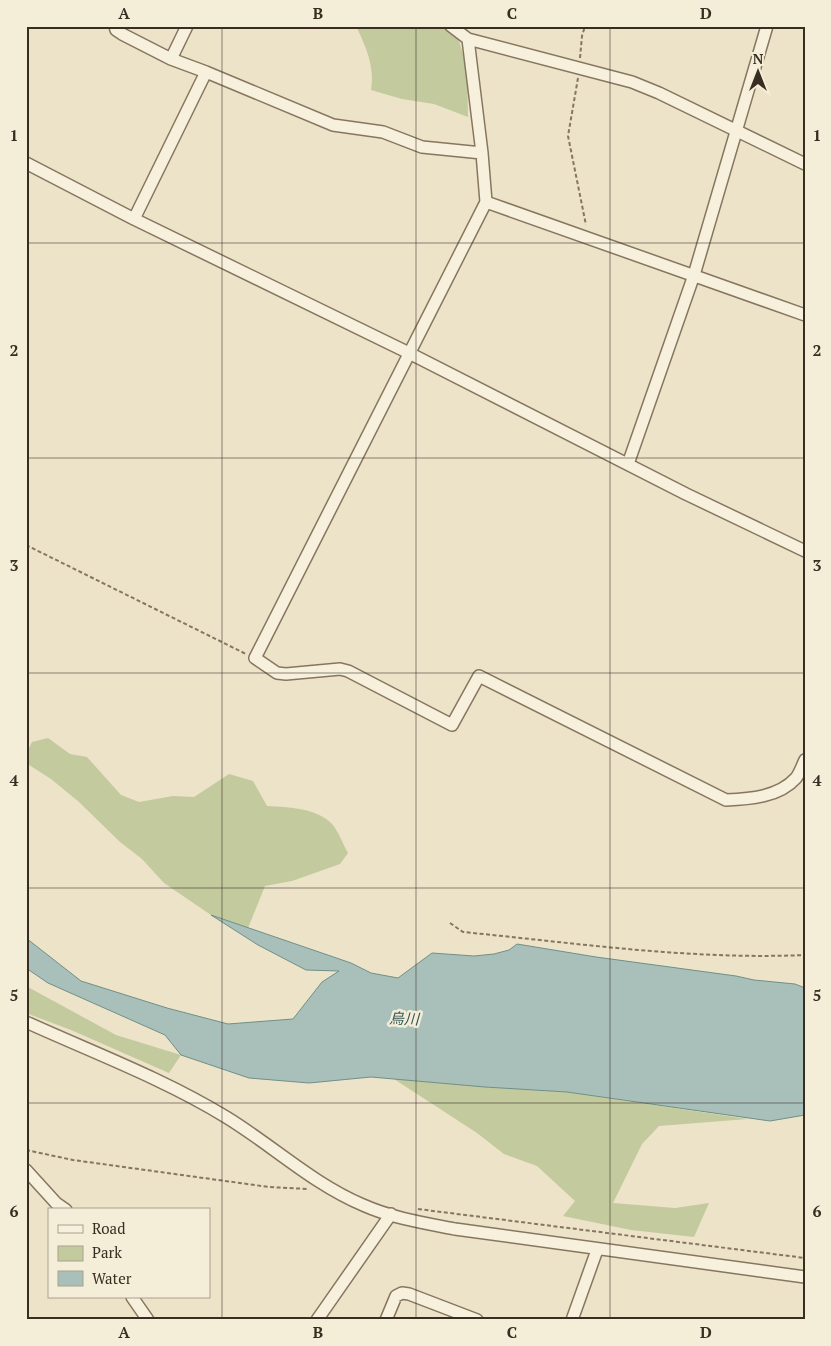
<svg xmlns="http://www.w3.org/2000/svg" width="831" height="1346" viewBox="0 0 831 1346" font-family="'PT Serif','Noto Sans JP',serif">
  <rect width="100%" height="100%" fill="#ece3c9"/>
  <path fill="#c3ca9d" d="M356,26H450L459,41L467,67L468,117L434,104L402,99L371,90C375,67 366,47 356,26Z
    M48,738L70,754L87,757L121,795L139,802L173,796L194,797L229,774L253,781L267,806C288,807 318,808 333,825C339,833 343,844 348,853L340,864L292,881L265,886L248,928L211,915L164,883L142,859L120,842L79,802L51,779L26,763V754L32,742Z
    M26,986L116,1035L181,1055L169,1073L71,1030L26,1013Z
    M394,1079L485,1087L567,1092L748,1119L659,1126L642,1144L613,1203L675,1208L709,1203L694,1237L631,1230L563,1216L575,1201L537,1166L504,1154L477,1133Z"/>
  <path fill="#a9c0ba" stroke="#708f88" d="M211,915L351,963L371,973L398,978L432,953L474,956L494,954L509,950L517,944L596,957L736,976L754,980L795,984L805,988V1115L770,1121L567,1092L485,1087L371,1077L309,1083L249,1078L181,1055L165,1035L48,983L26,968V938L81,981L167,1008L228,1024L293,1019L322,982L339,971L306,970L258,945Z"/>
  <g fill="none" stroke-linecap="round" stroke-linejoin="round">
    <defs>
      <path id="minor" d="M115,26L116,30L122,34L171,59L206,72L333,125L383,132L422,147L482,153L486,202L255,658L277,673L286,674L340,669L348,671L452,725L479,676L726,800C750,799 779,797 796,778C800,773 802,766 805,760
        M451,26L468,39
        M171,59L187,26
        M482,153L468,39L632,82L659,93L805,164
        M26,163L134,219L409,353L686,494L805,551
        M486,202L805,315
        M134,219L206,72
        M628,464L694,275L767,26
        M26,1022C92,1052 164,1079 226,1117C272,1145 313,1184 363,1205C392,1218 424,1223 455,1229L805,1277
        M26,1170L56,1203L66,1210
        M132,1297L148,1320
        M317,1320L391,1214
        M386,1320L396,1296L402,1293L409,1294L477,1320
        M572,1320L597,1250"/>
    </defs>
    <use href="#minor" stroke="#87765f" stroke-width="14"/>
    <path stroke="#87765f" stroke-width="2" stroke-dasharray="4 2.5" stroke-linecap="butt" d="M580,58L582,36L585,26
      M578,78L568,136L586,225
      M26,545L246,654
      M450,923L463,932C576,943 690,960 805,955
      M26,1150L73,1160L269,1187L308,1189
      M418,1209L805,1258"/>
    <use href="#minor" stroke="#f7f0dc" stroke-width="11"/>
  </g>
  <path fill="none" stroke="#392d21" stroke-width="1" stroke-opacity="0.55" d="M222,26V1320M416,26V1320M610,26V1320M26,243H805M26,458H805M26,673H805M26,888H805M26,1103H805"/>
  <g text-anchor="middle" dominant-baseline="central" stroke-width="5" stroke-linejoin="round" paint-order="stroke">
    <g font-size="15" font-style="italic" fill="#325756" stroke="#f4edd8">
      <text transform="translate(404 1018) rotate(2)">烏川</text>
    </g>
  </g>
  <rect width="831" height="1346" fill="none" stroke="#f4edd8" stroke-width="55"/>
  <rect x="48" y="1208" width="162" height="90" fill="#f4edd8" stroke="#a9a08f"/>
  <rect x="58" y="1225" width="25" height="8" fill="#f7f0dc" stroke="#a9a08f"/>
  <text x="92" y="1234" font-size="15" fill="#392d21">Road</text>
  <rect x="58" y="1246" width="25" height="15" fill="#c3ca9d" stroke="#a9a08f"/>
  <text x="92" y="1258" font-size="15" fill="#392d21">Park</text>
  <rect x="58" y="1271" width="25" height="15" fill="#a9c0ba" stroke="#a9a08f"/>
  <text x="92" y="1284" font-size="15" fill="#392d21">Water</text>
  <g transform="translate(758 72)" stroke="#f4edd8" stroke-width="4" paint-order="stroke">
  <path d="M0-4L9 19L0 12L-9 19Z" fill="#392d21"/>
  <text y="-8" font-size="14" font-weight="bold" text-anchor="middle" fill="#392d21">N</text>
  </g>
  <rect x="28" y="28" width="776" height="1290" fill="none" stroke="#392d21" stroke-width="2"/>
  <g font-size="16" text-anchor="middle" font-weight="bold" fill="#392d21">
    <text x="124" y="19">A</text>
    <text x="318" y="19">B</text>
    <text x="512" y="19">C</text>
    <text x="706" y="19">D</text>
    <text x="14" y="141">1</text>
    <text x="817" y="141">1</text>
    <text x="14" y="356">2</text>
    <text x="817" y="356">2</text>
    <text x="14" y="571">3</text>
    <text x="817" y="571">3</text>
    <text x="14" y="786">4</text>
    <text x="817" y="786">4</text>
    <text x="14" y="1001">5</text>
    <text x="817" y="1001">5</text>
    <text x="14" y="1217">6</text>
    <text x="817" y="1217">6</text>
    <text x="124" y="1338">A</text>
    <text x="318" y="1338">B</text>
    <text x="512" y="1338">C</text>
    <text x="706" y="1338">D</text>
  </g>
</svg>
